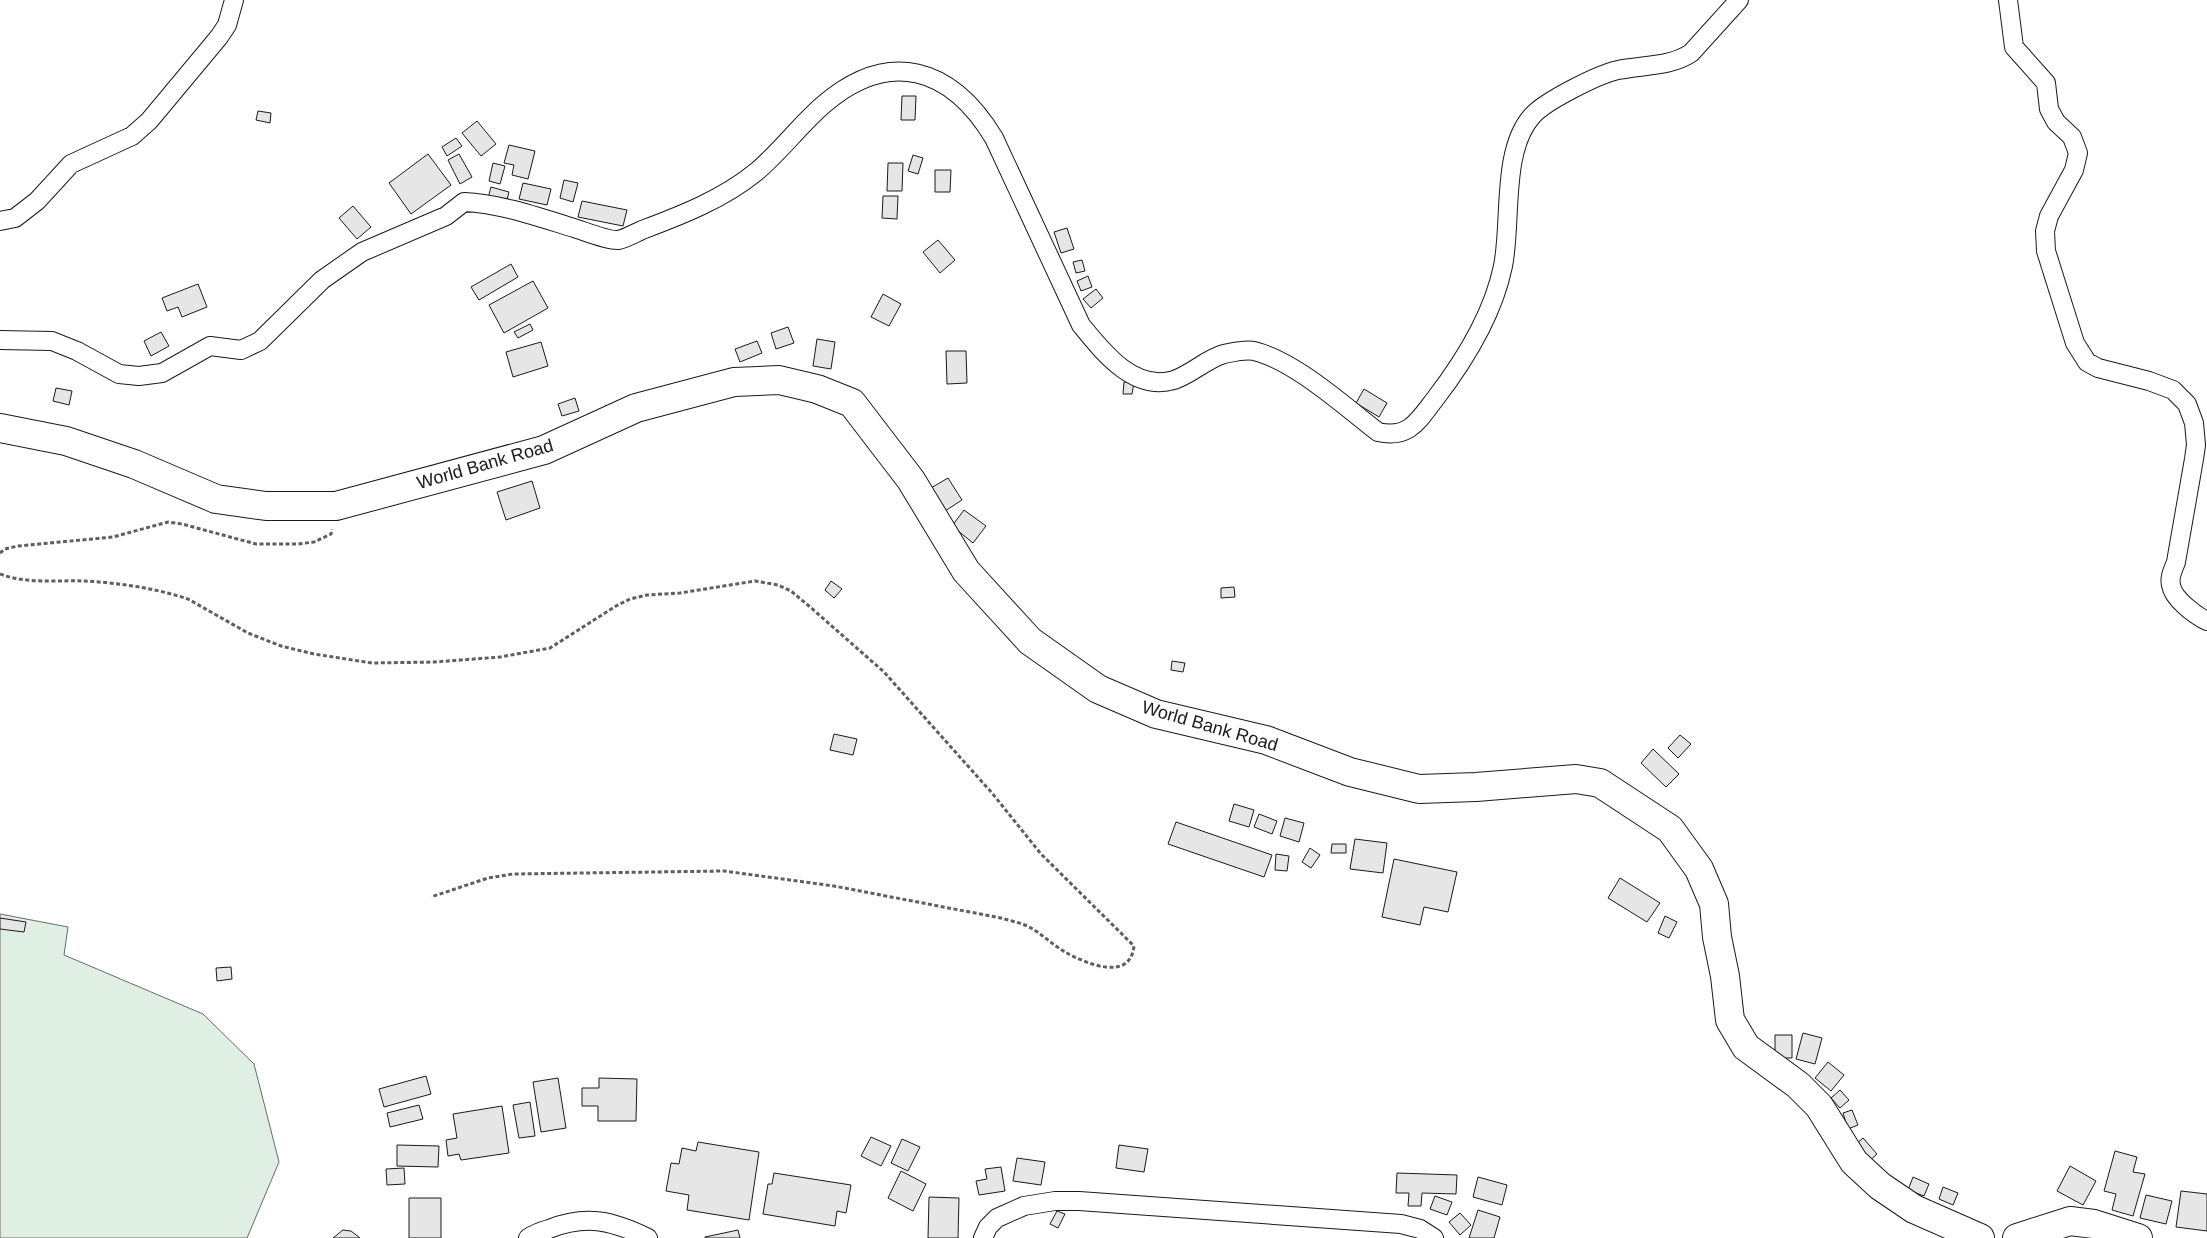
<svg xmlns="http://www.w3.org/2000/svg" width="2207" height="1238" viewBox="0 0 2207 1238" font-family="Helvetica,sans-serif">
  <rect width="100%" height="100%" fill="#fff"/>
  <path fill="#e0efe3" stroke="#6a6a6a" d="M0,914L68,927L64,955L203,1014L254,1064L279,1162L247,1238H0Z"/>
  <path fill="#e6e6e6" stroke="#1a1a1a" d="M902,96H916L915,120H901Z
    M258,111L271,113L270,123L256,120Z
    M477,121L496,144L481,156L462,133Z
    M456,138L462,146L447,156L442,147Z
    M509,145L535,151L528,179L512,175L514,165L504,163Z
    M428,154L451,185L411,214L389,183Z
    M459,154L472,177L460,184L448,160Z
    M913,155L923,158L918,174L908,171Z
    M493,163L505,166L500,184L489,181Z
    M888,163H903L902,191H887Z
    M935,170H951L950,192H935Z
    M564,180L578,183L573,202L560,198Z
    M523,183L551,189L547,205L519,199Z
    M491,187L509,192L506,203L488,198Z
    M883,196H898L897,219L882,218Z
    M582,201L627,210L623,226L578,217Z
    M353,206L371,227L357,239L339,218Z
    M1067,228L1074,249L1061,253L1054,232Z
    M938,240L955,260L940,273L923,252Z
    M1082,260L1085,271L1076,273L1073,262Z
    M511,264L518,277L479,300L471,287Z
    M1088,276L1092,287L1081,291L1077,281Z
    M533,281L548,308L504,333L489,305Z
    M198,284L207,307L182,317L178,307L167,311L162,298Z
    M1096,289L1103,298L1091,308L1083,299Z
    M883,294L901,304L889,326L871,317Z
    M530,324L533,330L518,338L514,332Z
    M788,327L794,343L776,349L771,333Z
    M161,332L169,346L151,356L144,341Z
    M817,339L835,342L831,369L813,366Z
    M757,341L762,353L740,362L735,349Z
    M541,342L548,366L513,377L506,352Z
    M946,351H966L967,383L947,384Z
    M1124,382H1134L1132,394H1123Z
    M56,388L72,391L69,405L53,401Z
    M1364,389L1387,403L1379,417L1356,403Z
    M575,398L579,411L562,416L558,404Z
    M948,478L962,500L945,511L931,488Z
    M532,481L540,508L506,520L497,492Z
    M964,510L986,526L973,543L952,526Z
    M831,581L842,589L834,598L825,590Z
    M1234,587L1235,597L1221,598V588Z
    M1172,661L1185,663L1183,672L1171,670Z
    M834,734L857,739L853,755L830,750Z
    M1680,735L1691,744L1678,758L1668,748Z
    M1653,749L1679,774L1666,787L1641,763Z
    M1234,804L1254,810L1249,827L1229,821Z
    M1259,814L1277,821L1272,834L1254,827Z
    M1285,818L1304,823L1299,842L1280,836Z
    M1176,822L1272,855L1264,877L1168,844Z
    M1355,839L1387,843L1383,873L1350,869Z
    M1332,844H1346V853H1331Z
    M1310,848L1320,855L1311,868L1302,862Z
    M1276,854L1289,856L1287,871L1275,870Z
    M1394,859L1457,872L1448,912L1424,907L1420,925L1382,917Z
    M1620,878L1660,903L1647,922L1608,898Z
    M1665,916L1677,922L1669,938L1658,933Z
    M0,918L26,922L24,932L0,929Z
    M231,967L232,979L217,981L216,968Z
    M1803,1033L1822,1038L1815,1064L1796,1059Z
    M1775,1035H1792V1058H1775Z
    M1828,1062L1844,1075L1831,1091L1815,1078Z
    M426,1076L431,1094L384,1107L379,1089Z
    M558,1078L566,1128L541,1132L533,1082Z
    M599,1078L637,1079L636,1121H598V1106H582V1088H599Z
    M1840,1090L1849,1100L1840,1108L1831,1098Z
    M530,1102L535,1136L519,1138L513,1105Z
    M419,1105L423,1119L390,1127L387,1113Z
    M502,1106L509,1153L461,1160L459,1154L448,1156L446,1140L457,1138L453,1114Z
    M1852,1110L1858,1125L1848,1129L1843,1113Z
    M871,1137L891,1146L881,1166L861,1156Z
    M1863,1138L1877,1154L1868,1162L1854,1146Z
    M902,1139L920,1147L908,1171L891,1163Z
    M698,1142L759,1152L749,1220L687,1210L689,1195L666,1191L671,1163L679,1164L682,1148L696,1151Z
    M397,1145L439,1146L438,1167L397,1166Z
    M1119,1145L1148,1149L1144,1172L1116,1168Z
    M2115,1151L2137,1157L2133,1172L2145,1174L2133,1216L2112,1210L2116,1194L2104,1191Z
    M1017,1158L1045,1162L1041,1185L1013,1181Z
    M2070,1166L2096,1181L2083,1205L2057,1191Z
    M1001,1167L1005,1191L979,1195L976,1181L987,1179L985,1169Z
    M404,1168L405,1184L387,1185L386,1169Z
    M901,1171L926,1184L913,1211L888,1198Z
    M774,1173L851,1185L846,1213L837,1211L835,1226L763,1214L768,1184H772Z
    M1397,1173L1457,1175L1456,1194L1422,1193L1421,1206H1408L1409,1193H1396Z
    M1478,1177L1507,1185L1502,1205L1473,1197Z
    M1913,1177L1929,1184L1924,1196L1908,1190Z
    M1943,1187L1958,1193L1953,1205L1939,1199Z
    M2181,1191L2207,1194V1231L2176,1227Z
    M2146,1195L2172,1201L2166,1224L2140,1218Z
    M1435,1196L1452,1202L1447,1215L1430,1209Z
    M929,1197L959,1198L958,1238H928Z
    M409,1198H441V1238H409Z
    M1478,1210L1500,1217L1494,1238H1469Z
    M1057,1211L1065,1214L1058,1228L1050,1224Z
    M1460,1213L1471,1225L1460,1235L1449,1222Z
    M343,1230L351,1231L360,1238H333Z
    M738,1230L740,1238H705V1237Z"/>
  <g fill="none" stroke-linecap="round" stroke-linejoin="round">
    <defs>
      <path id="minor" d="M2008,0L2014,47L2046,83L2049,109L2056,122L2072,137L2078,153L2074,170L2049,216L2045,231L2046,251L2075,343L2087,362L2098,368L2149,381L2173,390L2187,404L2194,423L2196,445L2194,459L2176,562C2173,570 2169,577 2171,585C2173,599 2195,615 2207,621
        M0,221L15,218L37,201L71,164L132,136L149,121L219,37L227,25L234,0
        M0,340L52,341L77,351L119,374L139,376L162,373L210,346L241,350L260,341L322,280L362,252L446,216L464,202C502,204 538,217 574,228C584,231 608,241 618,240C625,239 635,233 642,230C682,215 723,199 756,172C780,152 799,126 823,105C889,48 951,67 994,138L1081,325C1103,352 1134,392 1174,380C1192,374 1206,359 1224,354C1234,352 1245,349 1254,351C1295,361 1344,406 1378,432C1409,439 1418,421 1435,399C1465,360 1493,315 1503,266C1512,221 1501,151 1532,116C1545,101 1599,74 1618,70C1642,65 1670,67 1691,53L1739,0
        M528,1238C534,1234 542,1231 549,1229C587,1214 613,1221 648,1238
        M983,1238L988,1227L997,1218L1024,1206L1055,1201H1079L1401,1224L1420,1229L1434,1238"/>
      <path id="primary" d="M0,428L66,441L134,464L216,499L266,506H336L544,450L636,408L734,382L779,380L817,389L852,403L911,480L966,571L1030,641L1098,689L1156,714L1266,740L1350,772L1419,789L1476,787L1576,779L1600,783L1670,829L1699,869L1714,904L1717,937L1725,976L1730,1020L1746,1047L1798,1085L1819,1106L1854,1162L1880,1186L1914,1209L1980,1238
        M2017,1238L2070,1221L2094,1224L2138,1238"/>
    </defs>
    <use href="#minor" stroke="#1a1a1a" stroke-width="20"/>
    <use href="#primary" stroke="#1a1a1a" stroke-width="30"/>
    <path stroke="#5f5f5f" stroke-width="3" stroke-dasharray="4 2.5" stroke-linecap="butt" d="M0,553L5,549L18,546L113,537L168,522L182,524L256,544H298L314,542L331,534L332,529
      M0,574C26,584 57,580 85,581C119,583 155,588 188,599L248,633L281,646L314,654L372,663L435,662L500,657L550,648L616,606L630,599L647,595L680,593L755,581L778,585L791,591L809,606L884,672L992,793L1041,854L1134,946C1130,983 1085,963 1065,952C1053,945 1043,935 1031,928C1022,923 1011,921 1001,918L834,886L724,871L513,874L488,878L431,897"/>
    <use href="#minor" stroke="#fff" stroke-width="18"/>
    <use href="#primary" stroke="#fff" stroke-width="28"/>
  </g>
  <g text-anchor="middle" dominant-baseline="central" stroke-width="4" stroke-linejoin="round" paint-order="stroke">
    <g font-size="18" fill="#1a1a1a" stroke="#fff">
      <text transform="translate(485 464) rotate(-16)">World Bank Road</text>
      <text transform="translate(1210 726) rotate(16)">World Bank Road</text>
    </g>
  </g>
</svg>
